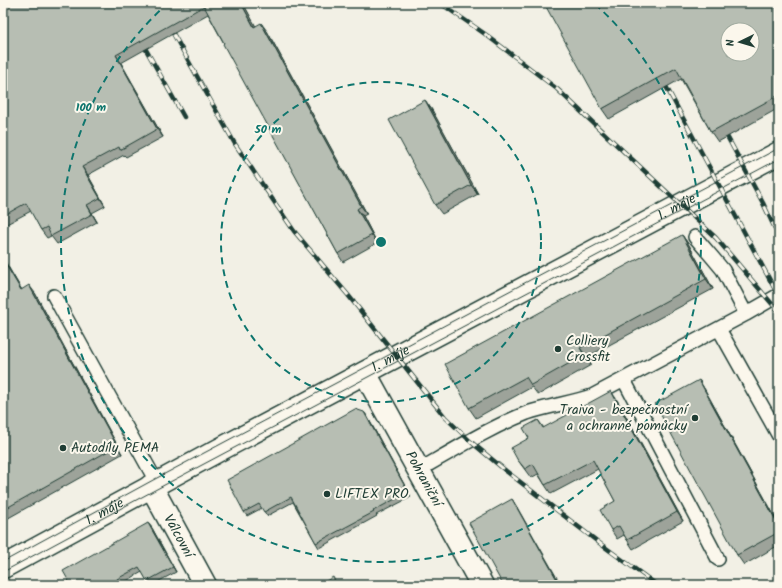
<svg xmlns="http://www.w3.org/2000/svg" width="782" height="588" viewBox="0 0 782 588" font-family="Kalam,sans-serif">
  <rect width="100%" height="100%" fill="#f2f0e5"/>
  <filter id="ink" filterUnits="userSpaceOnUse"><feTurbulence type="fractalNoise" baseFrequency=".025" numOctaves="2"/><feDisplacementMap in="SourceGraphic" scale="8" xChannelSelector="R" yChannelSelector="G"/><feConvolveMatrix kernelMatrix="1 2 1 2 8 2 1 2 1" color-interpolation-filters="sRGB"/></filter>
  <g filter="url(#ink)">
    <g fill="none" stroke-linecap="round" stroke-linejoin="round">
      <defs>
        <path id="lane" d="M54,296L157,483
          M746,314L779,295
          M719,329L779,436
          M624,380L718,559
          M419,470C454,450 489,428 527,413C548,406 571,403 592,396L746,314L723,270L713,258L695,237"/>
        <g id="street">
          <path id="s1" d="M365,373L482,585"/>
          <path id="s2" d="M151,486L205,585"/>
          <path id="s3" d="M3,567L219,450L779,153"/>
        </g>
      </defs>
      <use href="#lane" stroke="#1f3d34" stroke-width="16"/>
      <use href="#street" stroke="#1f3d34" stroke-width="25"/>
      <use href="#lane" stroke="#fbf7ec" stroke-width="13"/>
      <use href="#street" stroke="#fbf7ec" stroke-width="22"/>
      <path stroke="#1f3d34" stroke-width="1" d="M3,562L155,479L779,148
        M3,572L153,491L779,159"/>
      <defs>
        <path id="rail" d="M156,3L235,144L294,231L348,295L445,417L470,441L506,471L602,545L657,585
          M440,3L485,34L557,89L716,238L779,312
          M140,39L184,117
          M661,77L779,297
          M722,127L763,203L779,237"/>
      </defs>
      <use href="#rail" stroke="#1f3d34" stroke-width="4.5"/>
      <use href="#rail" stroke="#fbf7ec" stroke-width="3" stroke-dasharray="9" stroke-linecap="butt"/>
    </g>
    <path fill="#9da39a" stroke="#1f3d34" d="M3,3H243L255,26L267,31L367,214L363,216L377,243L343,262L338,254L208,14L121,63L163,137L126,157L124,155L88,175L105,206L92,213L97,222L57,244L51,236L47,238L41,230L31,211L3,226Z
      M779,3V108L718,142L711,132L681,79L609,119L602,109Z
      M425,100L432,110L478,194L442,214L435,205Z
      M682,235L689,245L713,289L587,357L591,365L538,395L532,387L476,418L469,408Z
      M3,258L21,289L35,293L122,454L3,521Z
      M699,380L705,390L779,524V545L744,565L737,555Z
      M617,400L683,521L633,549L624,535L617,539L611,530L615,501L598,469L551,494L545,485L538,474L531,478L517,459L538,420L544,428Z
      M364,412L367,416L411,497L376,515L377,516L319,548L316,543L293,502L267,516L262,508L247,516L244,512Z
      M148,523L152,528L176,572L152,585H150L142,572L121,584V585H71Z"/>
    <path fill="#80857d" stroke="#1f3d34" d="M241,3H243L260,34L254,27Z
      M261,23L267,31L367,214L361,206Z
      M116,55L121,63L163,137L157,129Z
      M425,100L432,110L478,194L471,185Z
      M82,167L88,175L105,206L100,198Z
      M87,205L92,213L97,222L92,214Z
      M357,209L363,216L377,243L372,235Z
      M682,235L689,245L713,289L706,279Z
      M3,258L26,297L21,290L3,260Z
      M29,285L35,293L122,454L117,446Z
      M580,348L587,357L591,365L584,355Z
      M699,380L705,390L779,524V526Z
      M611,391L617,400L683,521L677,512Z
      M364,412L367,416L411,497L408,492Z
      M512,499L518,509L561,585H560Z
      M148,523L152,528L176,572L173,567Z
      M117,579L121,584V585H117Z"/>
    <path fill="#b7beb3" stroke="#1f3d34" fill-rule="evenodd" d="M3,3H241L254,27L261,23L361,206L357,209L372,235L338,254L223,44L224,43L204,6L116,55L157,129L120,150L119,147L82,167L100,198L87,205L92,214L51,236L47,227L41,230L26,203L3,216Z
      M544,3H779V95L711,132L676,68L602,109ZM728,30H752V54H728Z
      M425,100L471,185L435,205L389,120Z
      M682,235L706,279L580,348L584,355L531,385L526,377L469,408L445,364Z
      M3,260L21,290L29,285L117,446L3,510Z
      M699,380L779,526V532L737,555L655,404Z
      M611,391L677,512L627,540L619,526L611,530L600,510L615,501L593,460L545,485L533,464L525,469L517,459L511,448L529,438L523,428L538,420L543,428Z
      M355,409L364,412L408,492L373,511L374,512L316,543L291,497L264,512L259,504L244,512L227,480Z
      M512,499L560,585H503L469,523Z
      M148,523L173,567L147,581L139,567L117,579V585H71L63,571Z
      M333,577L337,585H319Z"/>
  </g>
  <g fill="none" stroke="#0f766e" stroke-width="2" stroke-dasharray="7 5">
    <circle cx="381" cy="242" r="160"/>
    <path d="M595 4A320 320 0 1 1 167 4"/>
  </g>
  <g fill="#1f3d34" stroke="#fbf7ec" stroke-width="1.5">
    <circle cx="558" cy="349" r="4"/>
    <circle cx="695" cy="418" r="4"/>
    <circle cx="63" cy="448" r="4"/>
    <circle cx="327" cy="494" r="4"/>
  </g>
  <g text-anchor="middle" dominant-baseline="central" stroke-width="4" stroke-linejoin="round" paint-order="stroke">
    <g font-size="14" fill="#1f3d34" stroke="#fbf7ec">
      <text stroke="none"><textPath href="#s3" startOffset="764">1. máje</textPath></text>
      <text stroke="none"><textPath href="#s3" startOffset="440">1. máje</textPath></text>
      <text stroke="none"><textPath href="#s1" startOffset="121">Pohraniční</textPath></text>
      <text stroke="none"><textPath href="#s3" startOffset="116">1. máje</textPath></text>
      <text stroke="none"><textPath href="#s2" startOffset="57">Válcovní</textPath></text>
    </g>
    <g font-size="14" fill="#1f3d34" stroke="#fbf7ec" text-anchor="start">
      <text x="566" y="341">Colliery<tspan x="566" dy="16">Crossfit</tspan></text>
      <text x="687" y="410" text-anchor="end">Traiva - bezpečnostní<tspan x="687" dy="16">a ochranné pomůcky</tspan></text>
      <text x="71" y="448">Autodíly PEMA</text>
      <text x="335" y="494">LIFTEX PRO</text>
    </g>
  </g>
  <circle cx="381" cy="242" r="6" fill="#0f766e" stroke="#fbf7ec" stroke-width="2"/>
  <g font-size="12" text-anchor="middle" font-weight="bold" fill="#0f766e" stroke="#fbf7ec" stroke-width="4" stroke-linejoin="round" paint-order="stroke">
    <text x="91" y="111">100 m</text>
    <text x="268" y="133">50 m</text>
  </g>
  <rect width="782" height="588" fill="none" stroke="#fbf7ec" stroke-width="16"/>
  <rect x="8" y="8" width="766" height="572" fill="none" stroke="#1f3d34" stroke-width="1.5" filter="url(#ink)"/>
  <g transform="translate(740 42) rotate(265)"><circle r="19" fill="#fbf7ec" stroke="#a3ada2"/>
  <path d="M0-3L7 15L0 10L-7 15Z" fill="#1f3d34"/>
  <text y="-6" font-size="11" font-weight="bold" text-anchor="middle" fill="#1f3d34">N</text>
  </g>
</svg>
